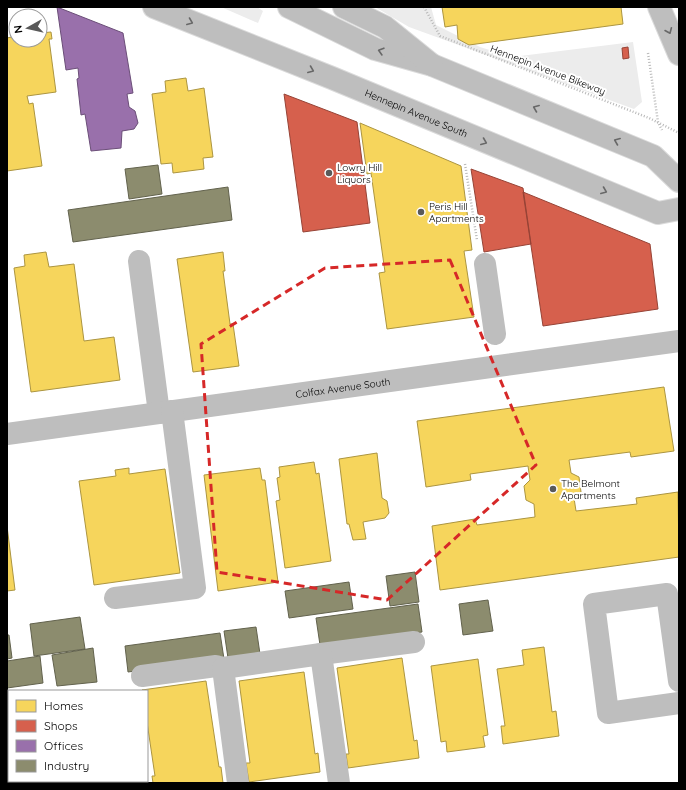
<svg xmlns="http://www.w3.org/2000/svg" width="686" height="790" viewBox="0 0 686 790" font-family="Quicksand,sans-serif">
  <rect width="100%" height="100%" fill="#fff"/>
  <path fill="#ececec" d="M221,7H257L263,11L258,23Z
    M375,7H431L436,25L480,47L512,57L633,42L642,102L634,109L409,27Z"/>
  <path fill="#f6d55c" stroke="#ac9540" d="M442,7H621L623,24L469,45L458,39L457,25L445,27Z
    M51,32L52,39H49L56,92L27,96L29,104L33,103L42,166L7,171V38L16,36V40H40V33Z
    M186,78L188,91L204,88L213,157L203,158L204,169L173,173L172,163L161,164L152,94L166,92L165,81Z
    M360,123L461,166L472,250L464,251L474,317L387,329L379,273L385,272L371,173L367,174Z
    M46,252L49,267L74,264L84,341L114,337L120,380L31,392L14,268L25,266L24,255Z
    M223,252L225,271H223L230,324H233L239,366L193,372L177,259Z
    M664,387L674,451L631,457L630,452L569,460L571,473L579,477L581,492L574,498L576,511L637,504L636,498L678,492L679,557L440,590L432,526L475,519L477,525L535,517L534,504L526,500L524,486L530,480L528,466L470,474L471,480L426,487L417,421Z
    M377,453L382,498L387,501L389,513L385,518L363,522L366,539L353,540L349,524H347L339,459Z
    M314,462L316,474L319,473L331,561L285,568L276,501L280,500L277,478L280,477L279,467Z
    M129,468V474L165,469L180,573L94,585L79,481L116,476L115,470Z
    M260,468L262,480H265L278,582L218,591L204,475Z
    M7,526L15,590L7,591Z
    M544,647L552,712L556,711L559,736L503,744L501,726H505L497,669L524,665L522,650Z
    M402,658L414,741L417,740L419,758L348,768L346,754H349L337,668Z
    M478,659L488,735L483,736L485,747L447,752L446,741L441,742L431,666Z
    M304,672L315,754L318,753L320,772L249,782L246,763H250L239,681Z
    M206,681L219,767H221L223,783H153L152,776H155L147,722V691L142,690Z
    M7,726H9V781H33V783H7Z
    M82,781H131V783H82Z"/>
  <path fill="#d6604d" stroke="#964336" d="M628,47L629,58L623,59L622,48Z
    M284,94L357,122L370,223L303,232Z
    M471,169L523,188L531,244L484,252Z
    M523,192L650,244L658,309L543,326Z"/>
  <path fill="#9970ab" stroke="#6b4e78" d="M57,7L123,33L133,93L127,94L129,107L135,111L138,123L134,129L122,131L121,148L91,151L85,114L81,115L77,79L79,78L78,68L66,70Z"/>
  <path fill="#8c8c6e" stroke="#62624d" d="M158,165L162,194L129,199L125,169Z
    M228,187L232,220L73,242L68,210Z
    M415,572L419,602L390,606L386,576Z
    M349,582L353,609L289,618L285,591Z
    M488,600L493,631L463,635L459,604Z
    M418,604L422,632L320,645L316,618Z
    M80,617L85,649L34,656L30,624Z
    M256,627L260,654L228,658L224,631Z
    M220,633L224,659L128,672L125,646Z
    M7,635H9L12,658L7,659Z
    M93,648L97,682L57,686L52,655Z
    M40,656L43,683L7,688V661Z"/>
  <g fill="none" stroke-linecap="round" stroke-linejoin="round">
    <defs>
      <g id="major">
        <path id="s2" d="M154,7L332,78L658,213L679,209"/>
        <path d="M289,7L375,49L432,65L653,156L679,181"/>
        <path d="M659,7L679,54"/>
      </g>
      <path id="highway" d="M344,7L385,27L432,65"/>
    </defs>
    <use href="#major" stroke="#dbdbdb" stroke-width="24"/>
    <use href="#highway" stroke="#dbdbdb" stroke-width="24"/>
    <path stroke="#b9b9b9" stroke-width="2.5" stroke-dasharray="1 2" stroke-linecap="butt" d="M424,7L440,36L649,118L679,133
      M648,53L658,122L662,130
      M465,164L477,240"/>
    <g stroke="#bebebe" stroke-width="22">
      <path d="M139,261L159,413"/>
      <path d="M485,264L495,334"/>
      <path id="s1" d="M7,434L679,341"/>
      <path d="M115,598L195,588L172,411"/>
      <path d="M321,654L414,642"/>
      <path d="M142,676L216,666L223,668"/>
      <path d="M679,681L667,594L594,604L608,713L679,703"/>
      <path d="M238,783L223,668L321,654L339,783"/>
    </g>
    <use href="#major" stroke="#bebebe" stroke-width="22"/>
    <use href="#highway" stroke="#bebebe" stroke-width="22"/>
  </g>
  <defs><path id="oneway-chevron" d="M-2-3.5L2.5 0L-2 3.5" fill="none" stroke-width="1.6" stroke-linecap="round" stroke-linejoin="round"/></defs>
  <g stroke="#686868">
    <use href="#oneway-chevron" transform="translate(190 22) rotate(22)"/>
    <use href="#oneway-chevron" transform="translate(669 31) rotate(67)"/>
    <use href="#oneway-chevron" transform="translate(381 51) rotate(-164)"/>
    <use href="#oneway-chevron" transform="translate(311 70) rotate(22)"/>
    <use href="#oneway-chevron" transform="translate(536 108) rotate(-158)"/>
    <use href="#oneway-chevron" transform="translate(617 141) rotate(-158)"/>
    <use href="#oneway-chevron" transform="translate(484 142) rotate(22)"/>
    <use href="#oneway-chevron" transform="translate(604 191) rotate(22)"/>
  </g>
  <path fill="none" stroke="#d62828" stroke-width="3" stroke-dasharray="8 5" stroke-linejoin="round" d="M450,260L536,465L387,600L217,572L201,344L325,268Z"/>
  <g fill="#595959" stroke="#fff" stroke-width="1.5">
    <circle cx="329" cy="173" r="4"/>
    <circle cx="421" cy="212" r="4"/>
    <circle cx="553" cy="489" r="4"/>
  </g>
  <g text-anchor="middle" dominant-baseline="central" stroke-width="4" stroke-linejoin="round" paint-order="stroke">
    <g font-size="10" fill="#000" stroke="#fff">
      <text transform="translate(548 70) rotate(21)">Hennepin Avenue Bikeway</text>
      <text stroke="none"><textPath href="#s2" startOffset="283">Hennepin Avenue South</textPath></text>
      <text stroke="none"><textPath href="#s1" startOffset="339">Colfax Avenue South</textPath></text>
    </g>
    <g font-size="10" fill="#000" stroke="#fff" text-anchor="start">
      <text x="337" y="167">Lowry Hill<tspan x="337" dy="12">Liquors</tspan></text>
      <text x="429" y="206">Peris Hill<tspan x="429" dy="12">Apartments</tspan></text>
      <text x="561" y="483">The Belmont<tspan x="561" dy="12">Apartments</tspan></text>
    </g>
  </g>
  <rect width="686" height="790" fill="none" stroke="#000000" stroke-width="16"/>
  <rect x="8" y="690" width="140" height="92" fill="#ffffff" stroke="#999999"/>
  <rect x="16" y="700" width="20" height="12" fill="#f6d55c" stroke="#999999"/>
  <text x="44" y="710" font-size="12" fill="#000000">Homes</text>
  <rect x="16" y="720" width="20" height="12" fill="#d6604d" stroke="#999999"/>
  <text x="44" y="730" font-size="12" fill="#000000">Shops</text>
  <rect x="16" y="740" width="20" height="12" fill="#9970ab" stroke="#999999"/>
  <text x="44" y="750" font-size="12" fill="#000000">Offices</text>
  <rect x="16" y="760" width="20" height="12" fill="#8c8c6e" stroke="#999999"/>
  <text x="44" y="770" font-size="12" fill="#000000">Industry</text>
  <g transform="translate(28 28) rotate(262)"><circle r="19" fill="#ffffff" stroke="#999999"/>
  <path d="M0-3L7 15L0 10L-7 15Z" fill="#595959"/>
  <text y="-6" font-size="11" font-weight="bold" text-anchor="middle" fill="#000000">N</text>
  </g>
</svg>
